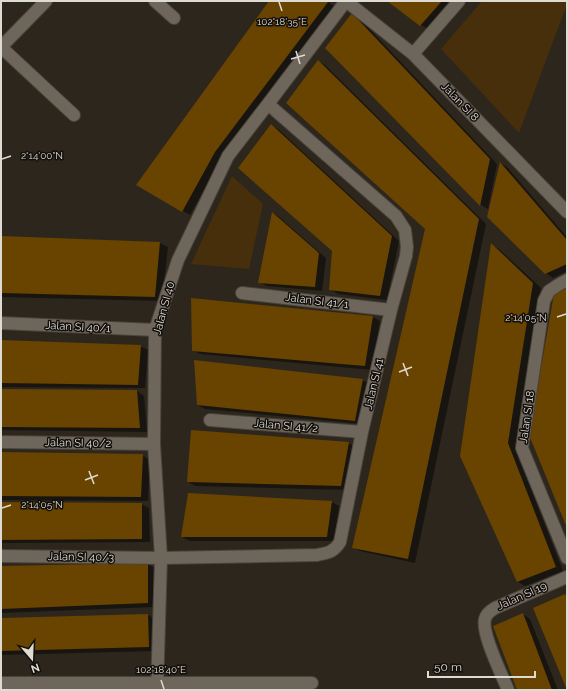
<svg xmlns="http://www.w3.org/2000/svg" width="568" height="691" viewBox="0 0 568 691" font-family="Raleway,sans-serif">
  <rect width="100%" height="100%" fill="#2d261d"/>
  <path fill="#472f0b" d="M482,1H567V4L519,133L441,49Z
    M232,176L263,204L249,269L191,264Z"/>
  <path fill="#0007" d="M270,1H327L335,7L223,156L190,215L137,185Z
    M389,1H445L450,4L428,29L421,25Z
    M352,14L360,19L497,164L488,209L481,205L327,48Z
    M318,61L325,65L486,224L415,563L360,551L353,547L426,228Z
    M271,125L278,129L399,241L387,300L338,294L330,289L333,251Z
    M500,163L507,167L567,237V271L553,278L546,273Z
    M273,213L279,217L326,258L322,291L267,286L259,282Z
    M1,237L160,243L168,247L162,301L1,297Z
    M492,245L499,249L541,288L515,448L563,571L525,586L518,582Z
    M373,317L380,321L372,370L200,354L193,350Z
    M1,341L140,346L148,350L145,388L1,387Z
    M362,380L370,384L363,424L205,409L198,405Z
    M1,390L137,391L144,396L147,432L1,430Z
    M348,443L356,447L348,490L195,486L188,482Z
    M1,453L142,455L150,460L148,501L1,500Z
    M188,494L332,502L339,506L334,541H190L182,537Z
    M1,503L141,504L149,508L150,542L1,543Z
    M148,564L155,568V607L1,613V567Z
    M523,614L530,619L558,690H518Z
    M148,615L155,619L156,651L1,655V619Z"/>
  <path fill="#694300" d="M269,1H326L328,2L215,152L182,212L136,185Z
    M387,1H442L420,26Z
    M352,13L490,159L480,206L325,48Z
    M318,60L479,219L408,559L352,548L425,229L286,103Z
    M271,124L392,236L380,296L329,290L332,251L238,168Z
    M500,162L567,240V264L545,274L487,217Z
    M272,212L319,253L315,287L258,283Z
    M1,236L160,242L155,297L1,293Z
    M491,243L533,283L508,443L556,567L517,582L460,456Z
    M567,287V528L529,435L554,294Z
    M191,298L373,316L365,366L192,351Z
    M1,340L141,345L138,385L1,383Z
    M194,360L363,379L355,421L197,405Z
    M1,389L137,390L140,428L1,427Z
    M191,430L349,442L341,486L187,482Z
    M1,452L143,454L141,497L1,496Z
    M188,493L332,501L327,537H181Z
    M1,502L142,503V539L1,540Z
    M148,563V603L1,609V566Z
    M565,594L567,599V690L533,608Z
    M523,613L552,690H517L493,626Z
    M148,614L149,647L1,651V618Z"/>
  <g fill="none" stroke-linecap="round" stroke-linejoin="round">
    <defs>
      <path id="minor" d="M46,1L1,47L74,115
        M155,1L174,18
        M346,1L413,54L567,212
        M413,54L459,1
        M567,280L558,285L549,291L544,301L522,448L567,558
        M242,293L391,310
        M1,323L155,330
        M210,420L362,432
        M1,442L154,444
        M1,556L161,558L317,555C328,553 334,552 340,542L362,432L391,310L406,256L407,247L405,230L396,216L268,104
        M1,683H312
        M157,690L161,558L154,444L155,330L178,260L228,156L268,104L346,1
        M508,690C502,675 481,633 485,619C486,614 490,611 495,608L567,577"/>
    </defs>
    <use href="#minor" stroke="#49443c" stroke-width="14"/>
    <use href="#minor" stroke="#6e665b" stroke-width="12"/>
  </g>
  <path fill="none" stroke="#dedad4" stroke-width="1.5" d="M279,2L282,11M296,51L300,64M291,59L305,55M2,159L11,156M557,317L566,314M403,363L408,376M399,372L412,367M89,471L94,484M85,480L98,475M2,508L11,505M161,680L164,689"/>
  <g text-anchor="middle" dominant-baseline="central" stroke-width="3" stroke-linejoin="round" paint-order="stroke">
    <g font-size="11" fill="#dedad4" stroke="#130f0b">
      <text transform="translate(460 102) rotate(46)">Jalan SI 8</text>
      <text transform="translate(317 301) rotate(7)">Jalan SI 41/1</text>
      <text transform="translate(164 308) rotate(-75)">Jalan SI 40</text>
      <text transform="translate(78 327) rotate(3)">Jalan SI 40/1</text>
      <text transform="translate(374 384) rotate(-77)">Jalan SI 41</text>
      <text transform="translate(527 417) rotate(-82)">Jalan SI 18</text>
      <text transform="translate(286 426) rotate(5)">Jalan SI 41/2</text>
      <text transform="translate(78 443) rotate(1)">Jalan SI 40/2</text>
      <text transform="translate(81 557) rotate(1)">Jalan SI 40/3</text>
      <text transform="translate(522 596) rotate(-24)">Jalan SI 19</text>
    </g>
  </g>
  <g font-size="10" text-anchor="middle" fill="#dedad4" stroke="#130f0b" stroke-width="3" stroke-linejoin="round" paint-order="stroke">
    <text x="282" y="25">102°18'35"E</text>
    <text x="42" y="159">2°14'00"N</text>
    <text x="526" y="321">2°14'05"N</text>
    <text x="42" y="508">2°14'05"N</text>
    <text x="161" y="673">102°18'40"E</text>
  </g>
  <rect width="568" height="691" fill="none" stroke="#dedad4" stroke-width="4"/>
  <g transform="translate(32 659) rotate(161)" stroke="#130f0b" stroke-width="3" paint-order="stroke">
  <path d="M0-3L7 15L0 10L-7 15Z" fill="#dedad4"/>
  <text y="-6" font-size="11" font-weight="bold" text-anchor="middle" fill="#dedad4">N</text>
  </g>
  <path d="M428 671v6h107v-6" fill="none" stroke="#dedad4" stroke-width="2"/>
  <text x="434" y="671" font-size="12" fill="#dedad4" stroke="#130f0b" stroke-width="3" paint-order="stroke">50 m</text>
</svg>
